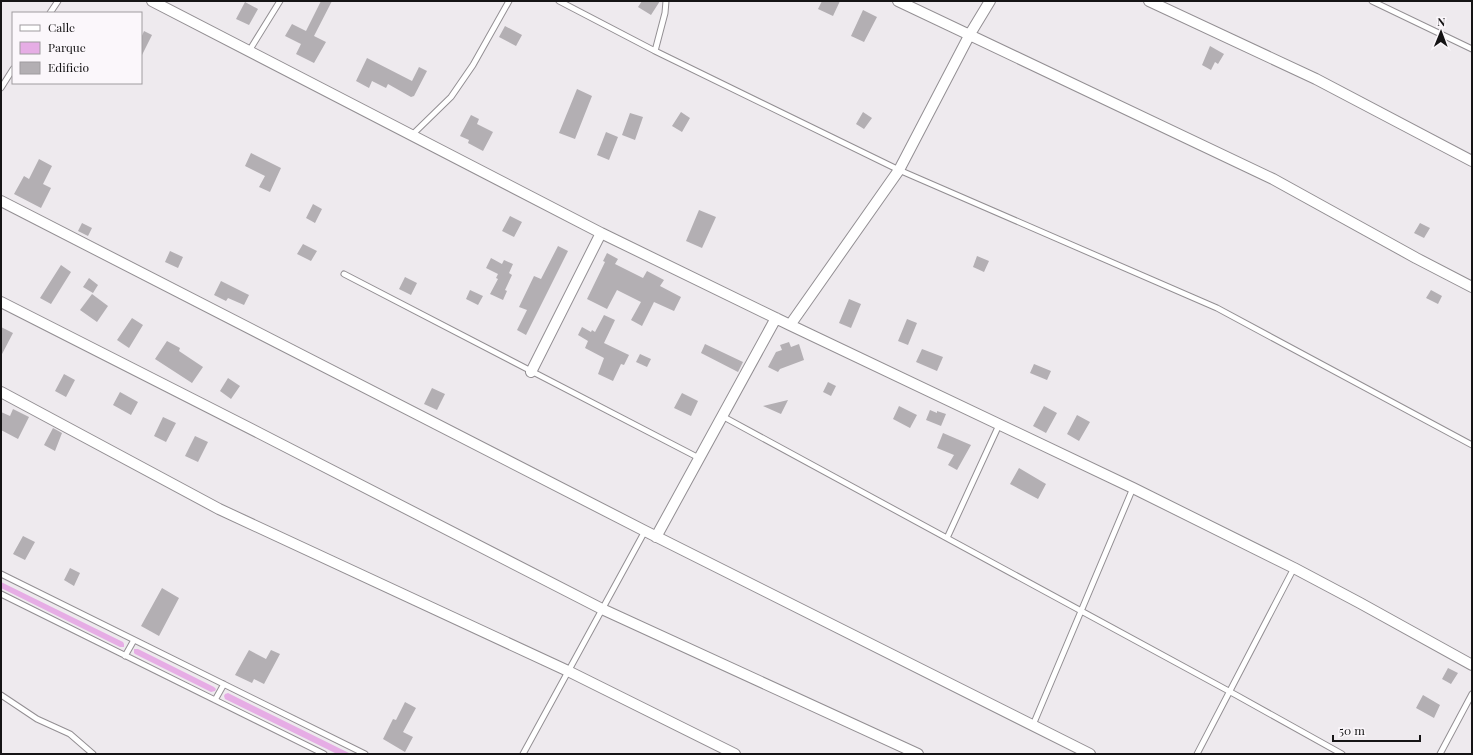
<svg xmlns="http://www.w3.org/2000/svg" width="1473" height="755" viewBox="0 0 1473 755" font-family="'Playfair Display',serif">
  <rect width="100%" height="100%" fill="#eeeaee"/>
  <path fill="#e6ade5" d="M1,582L123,642L124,644V647H120L1,588Z
    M134,649H138L214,687L216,689L215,691L211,692L135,654L134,653Z
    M228,693L351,754H337L225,699L224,696L225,694Z"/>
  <path fill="#b3afb3" d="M321,1H332L314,36L326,42L314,63L296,54L301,44L285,36L292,24L306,31Z
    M642,1H660L651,15L638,7Z
    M822,1H840L833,16L818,9Z
    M245,2L258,9L249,25L236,19Z
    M863,10L877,17L864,42L851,36Z
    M505,26L522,35L516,46L499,37Z
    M144,31L152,35L141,57V38Z
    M1210,46L1224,54L1218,64L1215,62L1211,70L1202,65Z
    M367,58L412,81L419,67L427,71L414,96L411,97L388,84L386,88L372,81L369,88L356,81Z
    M577,89L592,96L575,139L559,133Z
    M681,112L690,118L682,132L672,126Z
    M863,112L872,118L864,129L856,124Z
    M630,113L643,117L635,140L622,135Z
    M471,115L479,119L477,124L493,132L483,151L468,143L469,140L460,136Z
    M606,132L618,137L609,160L597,155Z
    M251,153L281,168L270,192L259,187L265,176L245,166Z
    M39,159L52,166L43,184L51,188L41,208L14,194L24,176L29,179Z
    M313,204L322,209L315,223L306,218Z
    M699,210L716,217L702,248L686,241Z
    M510,216L522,222L514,237L502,231Z
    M82,223L92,228L88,236L78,231Z
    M1420,223L1430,228L1424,238L1414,233Z
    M303,244L317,251L311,261L297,254Z
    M558,246L568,251L526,335L517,330L527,310L519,307L534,276L541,279Z
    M170,251L183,257L178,268L165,262Z
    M607,253L618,259L615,264L643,278L647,271L664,280L660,286L681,297L674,311L654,302L642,326L631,320L641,302L617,290L607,309L587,299L605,262L603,261Z
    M977,256L989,261L984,272L973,267Z
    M491,258L502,264L504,260L513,264L509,273L512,275L505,290L507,291L503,300L490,294L498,279L496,278L498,274L486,268Z
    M61,265L71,272L51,304L40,298Z
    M405,277L417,283L411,295L399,289Z
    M89,278L98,285L93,293L83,287Z
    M221,281L249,295L244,305L228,298L226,301L214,295Z
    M470,290L483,296L478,305L466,299Z
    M1431,290L1442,296L1438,304L1426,298Z
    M92,294L108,306L97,322L80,310Z
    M849,299L861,304L851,328L839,323Z
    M604,315L615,320L604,343L629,355L624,365L621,364L613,381L598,374L604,358L585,348L588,341L578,335L582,327L591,332L592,330L595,332Z
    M132,318L143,325L129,348L117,340Z
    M907,319L917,323L908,345L898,341Z
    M1,327L13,333L1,356Z
    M167,341L180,348L179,351L203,367L192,383L155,359Z
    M789,342L791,347L799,344L804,360L780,369L778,372L768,367L776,352L782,350L780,345Z
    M705,344L743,362L738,372L701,353Z
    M922,349L943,357L937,371L916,362Z
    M640,354L651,359L647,367L636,362Z
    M1034,364L1051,371L1047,380L1030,373Z
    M64,374L75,380L66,397L55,391Z
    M228,378L240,386L231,399L220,391Z
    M828,382L836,386L831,396L823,392Z
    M432,388L445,394L437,410L424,404Z
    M120,392L138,402L131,415L113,405Z
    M682,393L698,401L691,416L674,408Z
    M788,400L781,414L763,406Z
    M899,406L917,415L910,428L893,419Z
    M1044,406L1057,413L1046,433L1033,426Z
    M13,409L29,417L18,439L1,430V412L10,416Z
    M930,410L937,413V411L946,414L941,426L926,420Z
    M1077,415L1090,422L1079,441L1067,434Z
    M163,417L176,423L166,442L154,436Z
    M53,428L62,433L55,451L44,445Z
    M943,433L971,445L957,470L948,465L954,455L937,448Z
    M195,436L208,442L198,462L185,456Z
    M1019,468L1046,484L1038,499L1010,484Z
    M23,536L35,542L25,560L13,554Z
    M70,568L80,573L74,586L64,580Z
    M162,588L179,598L159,636L141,626Z
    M249,650L266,659L271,650L280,654L264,684L254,679L252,683L235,675Z
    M1448,668L1458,673L1451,684L1442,679Z
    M1423,695L1440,705L1434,718L1416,708Z
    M405,702L416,708L403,732L413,737L405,752L383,739L393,719L396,720Z"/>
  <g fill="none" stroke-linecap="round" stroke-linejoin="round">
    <defs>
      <path id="lane" d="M559,1L655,51L899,170L1217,308L1472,445
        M1372,1L1472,49
        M50,13L58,1
        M249,51L280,1
        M655,51L665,13L666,1
        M1,88L13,69
        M412,135L451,97L473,65L509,1
        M344,274L699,458
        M722,416L1236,695L1342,754
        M947,538L999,425
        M1,574L365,754
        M1,594L324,754
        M125,656L134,640
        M1,695L37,719L70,734L93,754
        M215,700L224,684
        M1033,725L1133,488
        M523,754L645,531
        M1197,754L1294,568
        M1440,754L1472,694"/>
      <path id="street" d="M152,1L601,233L790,325L1133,488L1294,568L1360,603L1472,665
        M898,1L1273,179L1416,258L1472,287
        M1149,1L1316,79L1472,161
        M1,201L645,531L1090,754
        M1,302L259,433L602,609L918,754
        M790,325L899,170L970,34L990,1
        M531,372L601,233
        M1,392L219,509L568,671L735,754
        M656,537L776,318"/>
    </defs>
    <use href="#lane" stroke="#938f93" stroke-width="7"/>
    <use href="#street" stroke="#938f93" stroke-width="12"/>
    <use href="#lane" stroke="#fff" stroke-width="5"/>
    <use href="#street" stroke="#fff" stroke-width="10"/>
  </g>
  <rect width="1473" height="755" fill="none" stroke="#151415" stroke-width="4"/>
  <rect x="12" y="12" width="130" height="72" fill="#fbf7fb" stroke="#9f9c9f"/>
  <rect x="20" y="25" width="20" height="6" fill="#ffffff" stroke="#9f9c9f"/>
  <text x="48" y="32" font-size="12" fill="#151415">Calle</text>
  <rect x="20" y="42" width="20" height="12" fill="#e6ade5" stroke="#9f9c9f"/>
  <text x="48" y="52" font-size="12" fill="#151415">Parque</text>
  <rect x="20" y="62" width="20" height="12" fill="#b3afb3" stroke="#9f9c9f"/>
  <text x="48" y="72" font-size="12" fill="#151415">Edificio</text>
  <g transform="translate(1441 32) rotate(1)" stroke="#fbf7fb" stroke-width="3" paint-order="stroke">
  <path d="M0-3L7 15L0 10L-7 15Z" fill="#151415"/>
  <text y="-6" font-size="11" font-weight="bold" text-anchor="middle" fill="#151415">N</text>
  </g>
  <path d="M1333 735v6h87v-6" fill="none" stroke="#151415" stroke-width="2"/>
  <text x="1339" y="735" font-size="12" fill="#151415" stroke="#fbf7fb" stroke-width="3" paint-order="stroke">50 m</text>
</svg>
